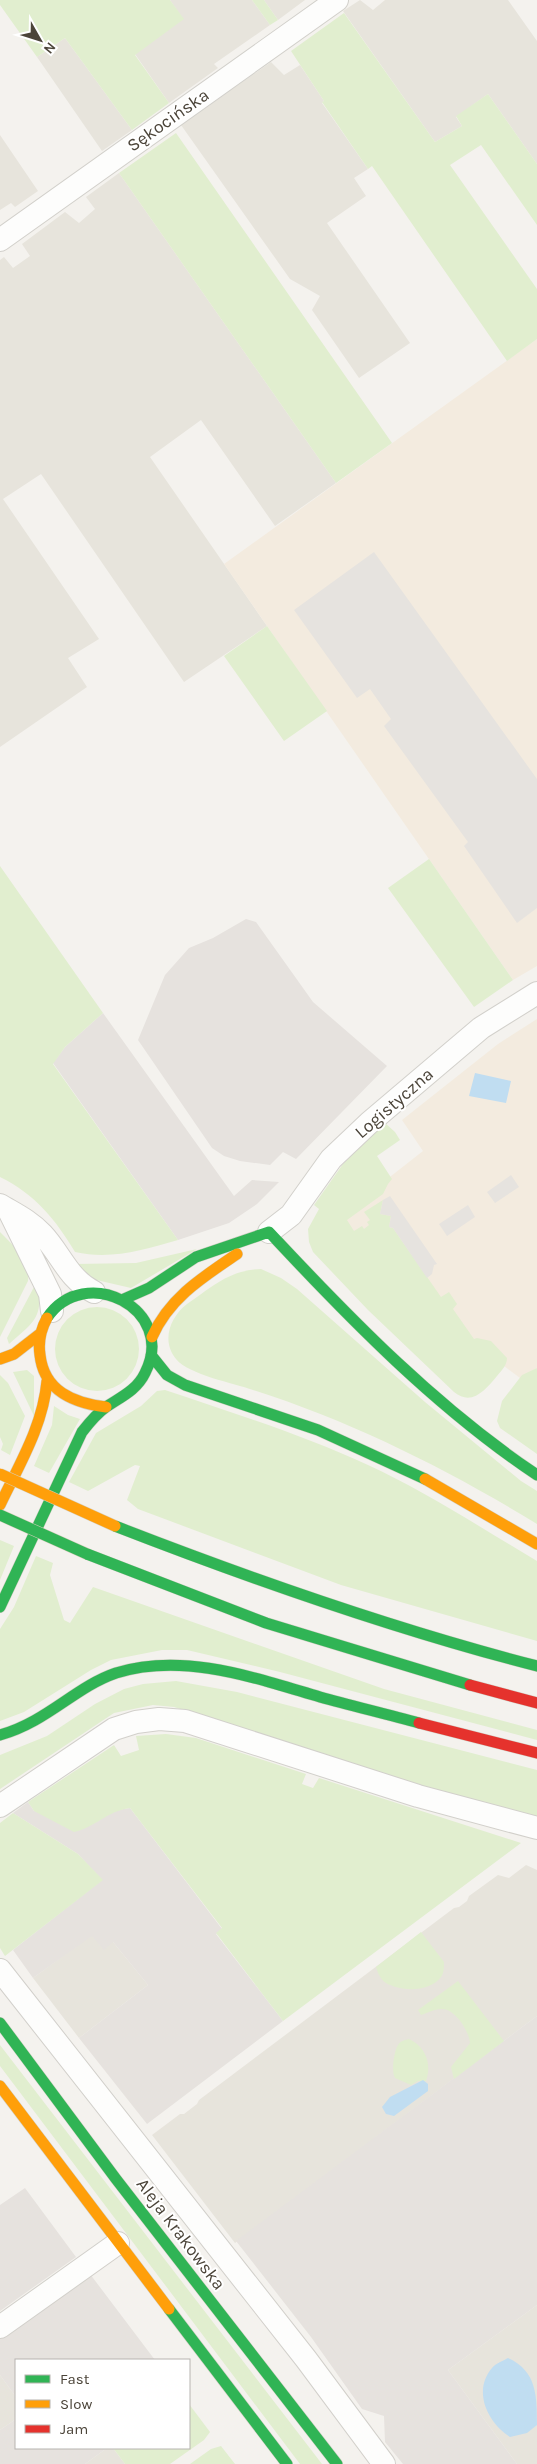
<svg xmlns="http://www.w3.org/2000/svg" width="537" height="2464" viewBox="0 0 537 2464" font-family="Karla,sans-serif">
  <rect width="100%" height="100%" fill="#f4f2ee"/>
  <path fill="#e7e4dc" d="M170,0H252L270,25L214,64L218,68L169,103L135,54L183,19Z
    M264,0H305L278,20Z
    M360,0L373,10L385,0H508L537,41V164L488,94L456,117L462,126L435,142L343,11Z
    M65,38L132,130L102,151L37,57Z
    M271,62L284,75L300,65L324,101L322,103L368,169L354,178L366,196L327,223L410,343L359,378L312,310L320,296L290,279L181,125Z
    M0,135L38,191L15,207L11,203L0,210Z
    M119,173L336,483L275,526L201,420L150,457L267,626L184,682L41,474L3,499L99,639L68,658L87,687L0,747V260L4,257L13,268L30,256L22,244L65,212L79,223L95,209L86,197Z
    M526,1865L537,1870V2016L235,2243L152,2135L180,2114H184L197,2104L199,2100L454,1908L459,1907L467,1901L469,1896L498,1875L509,1878Z
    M92,1935L113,1942L148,1985L79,2038L33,1978Z
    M537,2305V2464H517L448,2370Z
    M0,2375L16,2397V2419L0,2430Z
    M107,2448H113L125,2464H85Z"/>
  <path fill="#f3ebdf" d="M537,339V966L513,980L224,564Z
    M537,1019V1368L520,1378L426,1308L326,1227L423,1151L402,1120L498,1044Z"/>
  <path fill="#e6e2de" d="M246,919L256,922L313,1002L387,1066L296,1159L283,1152L270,1165L240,1161L224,1156L212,1148L138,1040L165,975L189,948L213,938Z
    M103,1013L234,1196L252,1180L279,1182L257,1204L229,1223L178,1240L53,1063L65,1047Z
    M28,1802L34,1811L106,1816L117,1810L130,1808L222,1929L216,1934L283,2021L147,2124L79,2038L148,1985L113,1942L104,1950L92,1936L33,1978L13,1950L102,1880L78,1854L13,1813Z
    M537,2016V2305L448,2370L517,2464H403L385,2442L384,2416L362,2409L311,2337L236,2241Z
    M25,2188L76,2257L0,2311V2205Z
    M90,2274L155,2360H16V2397L0,2375V2339Z
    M16,2419V2448H107L85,2464H0V2430Z"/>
  <path fill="#e1eecf" d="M0,0H170L184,19L135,55L169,103L132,130L65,38L37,57L0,5Z
    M252,0H264L278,20L270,25Z
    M344,13L435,142L462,126L456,116L488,94L537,164V225L481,145L450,165L537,289V339L507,361L372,166L368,169L322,102L324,101L291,51Z
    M176,133L392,443L336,483L119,173Z
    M267,626L327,711L284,741L224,656Z
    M429,859L513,980L474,1007L388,888Z
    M0,866L103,1013L65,1047L53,1064L178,1240C143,1250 111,1260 75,1252C56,1220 35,1194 0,1177Z
    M385,1123L395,1132L400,1140L377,1156L392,1179L388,1184L383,1194L347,1220L354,1231L362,1226L364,1229L369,1225L367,1222L370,1220L364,1212L383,1200L380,1214L391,1216L389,1227L393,1228L441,1297L449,1292L457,1304L453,1309L474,1339L477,1338L491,1341L507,1358C507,1365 502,1370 497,1376C486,1389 472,1407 454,1392L368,1310L313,1252L309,1242L308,1229L319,1209L314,1205L343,1164Z
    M0,1232C13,1245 31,1261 28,1281L0,1337Z
    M197,1249L131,1288L92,1279L74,1264L136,1263Z
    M261,1269L281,1278L297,1289L425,1402L521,1481L537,1491V1524C447,1469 353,1422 253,1390C234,1383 189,1375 176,1359C161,1341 170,1317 187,1304C212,1287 229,1270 261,1269Z
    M39,1284C42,1319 35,1321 9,1344L7,1338L34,1287Z
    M55 1349a42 42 0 1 1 84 0a42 42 0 1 1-84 0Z
    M537,1368V1454L500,1428L497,1421L502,1401L522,1375Z
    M27,1370L34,1376V1416L13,1372Z
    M0,1375L8,1383L25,1416L10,1455L1,1450L3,1444L0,1437Z
    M165,1390C233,1413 303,1435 368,1465C427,1492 481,1528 537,1561V1641L341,1585L138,1509L127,1500L140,1466L135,1465L88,1491L69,1482L96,1433L141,1406L157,1391Z
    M54,1406L68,1415L80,1419L49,1473L34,1466L52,1425Z
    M0,1540L14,1546L0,1580Z
    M36,1556L53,1563L50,1575L64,1620L70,1623L93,1587L384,1689L537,1730V1740L280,1672L187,1650H162L111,1660L91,1670L24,1712L0,1721V1629L14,1607Z
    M176,1681L237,1692L537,1770V1820L497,1811L174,1707L153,1705L114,1713L0,1789V1755L47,1736L95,1704L124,1689L143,1684Z
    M166,1734L196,1738L306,1774L302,1784L313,1788L319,1778L521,1843L283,2021L216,1933L222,1928L130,1808C107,1811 96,1827 74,1832L34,1811L28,1802L114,1745L121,1756L139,1750L136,1736Z
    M13,1813L78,1854L103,1880L5,1956L0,1948V1823Z
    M421,1932L444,1962C444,1967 444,1973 441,1977C430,1992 402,1992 386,1983C380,1979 378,1973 376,1967Z
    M458,1981L504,2041L454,2079L451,2067L470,2043C469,2031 455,2008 441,2009C435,2009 427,2013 421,2015L418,2010Z
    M409,2039C426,2047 432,2064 426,2081H418L411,2085L395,2078C391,2072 394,2051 398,2045C400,2041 405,2040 409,2039Z
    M0,2045L322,2464H300L0,2066Z
    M189,2404L210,2432L204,2440L170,2464H125L113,2448H189Z
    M221,2446L235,2464H190L211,2449Z"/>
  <path fill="#e6e3df" d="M374,552L537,779V908L517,923L464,846L468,842L384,726L391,719L370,689L357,698L294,610Z
    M511,1175L519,1187L495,1203L487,1192Z
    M390,1196L437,1264L434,1265L432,1274L427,1278L393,1228L389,1227L391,1216L380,1214L383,1200Z
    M468,1205L475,1217L447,1236L439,1224Z"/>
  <path fill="#c0ddf1" d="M475,1073L511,1081L506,1103L469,1096Z
    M423,2080L428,2084V2091L394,2116L386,2114L382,2107L390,2097Z
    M508,2358C537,2371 537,2396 537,2425L527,2433L510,2437C488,2423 472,2391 492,2368C496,2363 503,2361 508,2358Z"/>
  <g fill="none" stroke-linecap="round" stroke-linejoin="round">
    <defs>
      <path id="street" d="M0,240L337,0
        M0,1205C15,1214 30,1221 42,1234C61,1254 68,1279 94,1292
        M10,1213L50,1294L52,1311
        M269,1232L291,1215L331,1159L369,1123L481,1028L537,993
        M0,1806L114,1729L136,1722L159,1719L185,1721L418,1796L537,1828
        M0,1970L306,2359L384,2464
        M0,2327L118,2243"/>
      <path id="fast" d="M269,1232C351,1320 437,1408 537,1475
        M124,1299L149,1288L196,1257L269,1232
        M151,1355L167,1375L185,1385L318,1430L425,1479
        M115,1526C254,1580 393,1629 537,1666
        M87,1554L266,1623L470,1685
        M0,1607L82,1432C89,1423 96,1414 106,1407C121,1397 137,1390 145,1373C178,1309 84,1262 47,1318
        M0,1735C47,1722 75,1687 116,1673C184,1652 255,1678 320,1697C353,1706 386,1714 419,1723
        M0,2023L116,2179L337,2464
        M169,2309L287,2464"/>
      <path id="slow" d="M47,1318C41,1329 38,1342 40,1355C44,1391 73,1403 106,1407
        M152,1337C169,1298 203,1277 237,1254
        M0,1359L14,1354L41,1333
        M425,1479L537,1544
        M0,1505C19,1465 43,1426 47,1381
        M0,2086L169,2309"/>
      <path id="jam" d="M470,1685L537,1703
        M419,1723L537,1753"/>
    </defs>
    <use href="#street" stroke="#d2d0cb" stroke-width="24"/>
    <use href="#fast" stroke="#d3cfc5" stroke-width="12"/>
    <use href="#slow" stroke="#d3cfc5" stroke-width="12"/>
    <use href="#jam" stroke="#d3cfc5" stroke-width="12"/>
    <use href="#street" stroke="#fdfdfc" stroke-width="22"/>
    <use href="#fast" stroke="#30b455" stroke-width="11"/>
    <use href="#slow" stroke="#ff9f0a" stroke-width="11"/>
    <use href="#jam" stroke="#e5322d" stroke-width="11"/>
    <defs>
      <path id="fast-bridge" d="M0,1515L87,1554"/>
      <path id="slow-bridge" d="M0,1474L115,1526"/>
    </defs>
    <use href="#fast-bridge" stroke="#d6cebb" stroke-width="12" stroke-linecap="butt"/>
    <use href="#slow-bridge" stroke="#d6cebb" stroke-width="12" stroke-linecap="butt"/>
    <use href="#fast-bridge" stroke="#30b455" stroke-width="11"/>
    <use href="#slow-bridge" stroke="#ff9f0a" stroke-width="11"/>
  </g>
  <g text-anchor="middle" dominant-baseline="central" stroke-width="4" stroke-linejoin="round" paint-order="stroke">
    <g font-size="18" fill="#4b4439" stroke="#fff">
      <text transform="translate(168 120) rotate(-35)">Sękocińska</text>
      <text transform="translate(394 1103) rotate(-41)">Logistyczna</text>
      <text transform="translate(181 2234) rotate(53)">Aleja Krakowska</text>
    </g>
  </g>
  <rect x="15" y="2359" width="175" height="90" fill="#ffffff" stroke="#b7b4b0"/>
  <rect x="25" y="2375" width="25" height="8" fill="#30b455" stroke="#b7b4b0"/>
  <text x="60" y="2384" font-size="15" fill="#4b4439">Fast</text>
  <rect x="25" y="2400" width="25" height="8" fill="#ff9f0a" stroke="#b7b4b0"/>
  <text x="60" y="2409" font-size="15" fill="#4b4439">Slow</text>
  <rect x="25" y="2425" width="25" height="8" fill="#e5322d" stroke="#b7b4b0"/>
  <text x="60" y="2434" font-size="15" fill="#4b4439">Jam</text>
  <g transform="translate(40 40) rotate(129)" stroke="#ffffff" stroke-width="4" paint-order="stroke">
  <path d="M0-4L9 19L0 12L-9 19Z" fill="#4b4439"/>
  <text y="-8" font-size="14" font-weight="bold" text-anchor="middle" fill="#4b4439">N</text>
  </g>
</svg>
